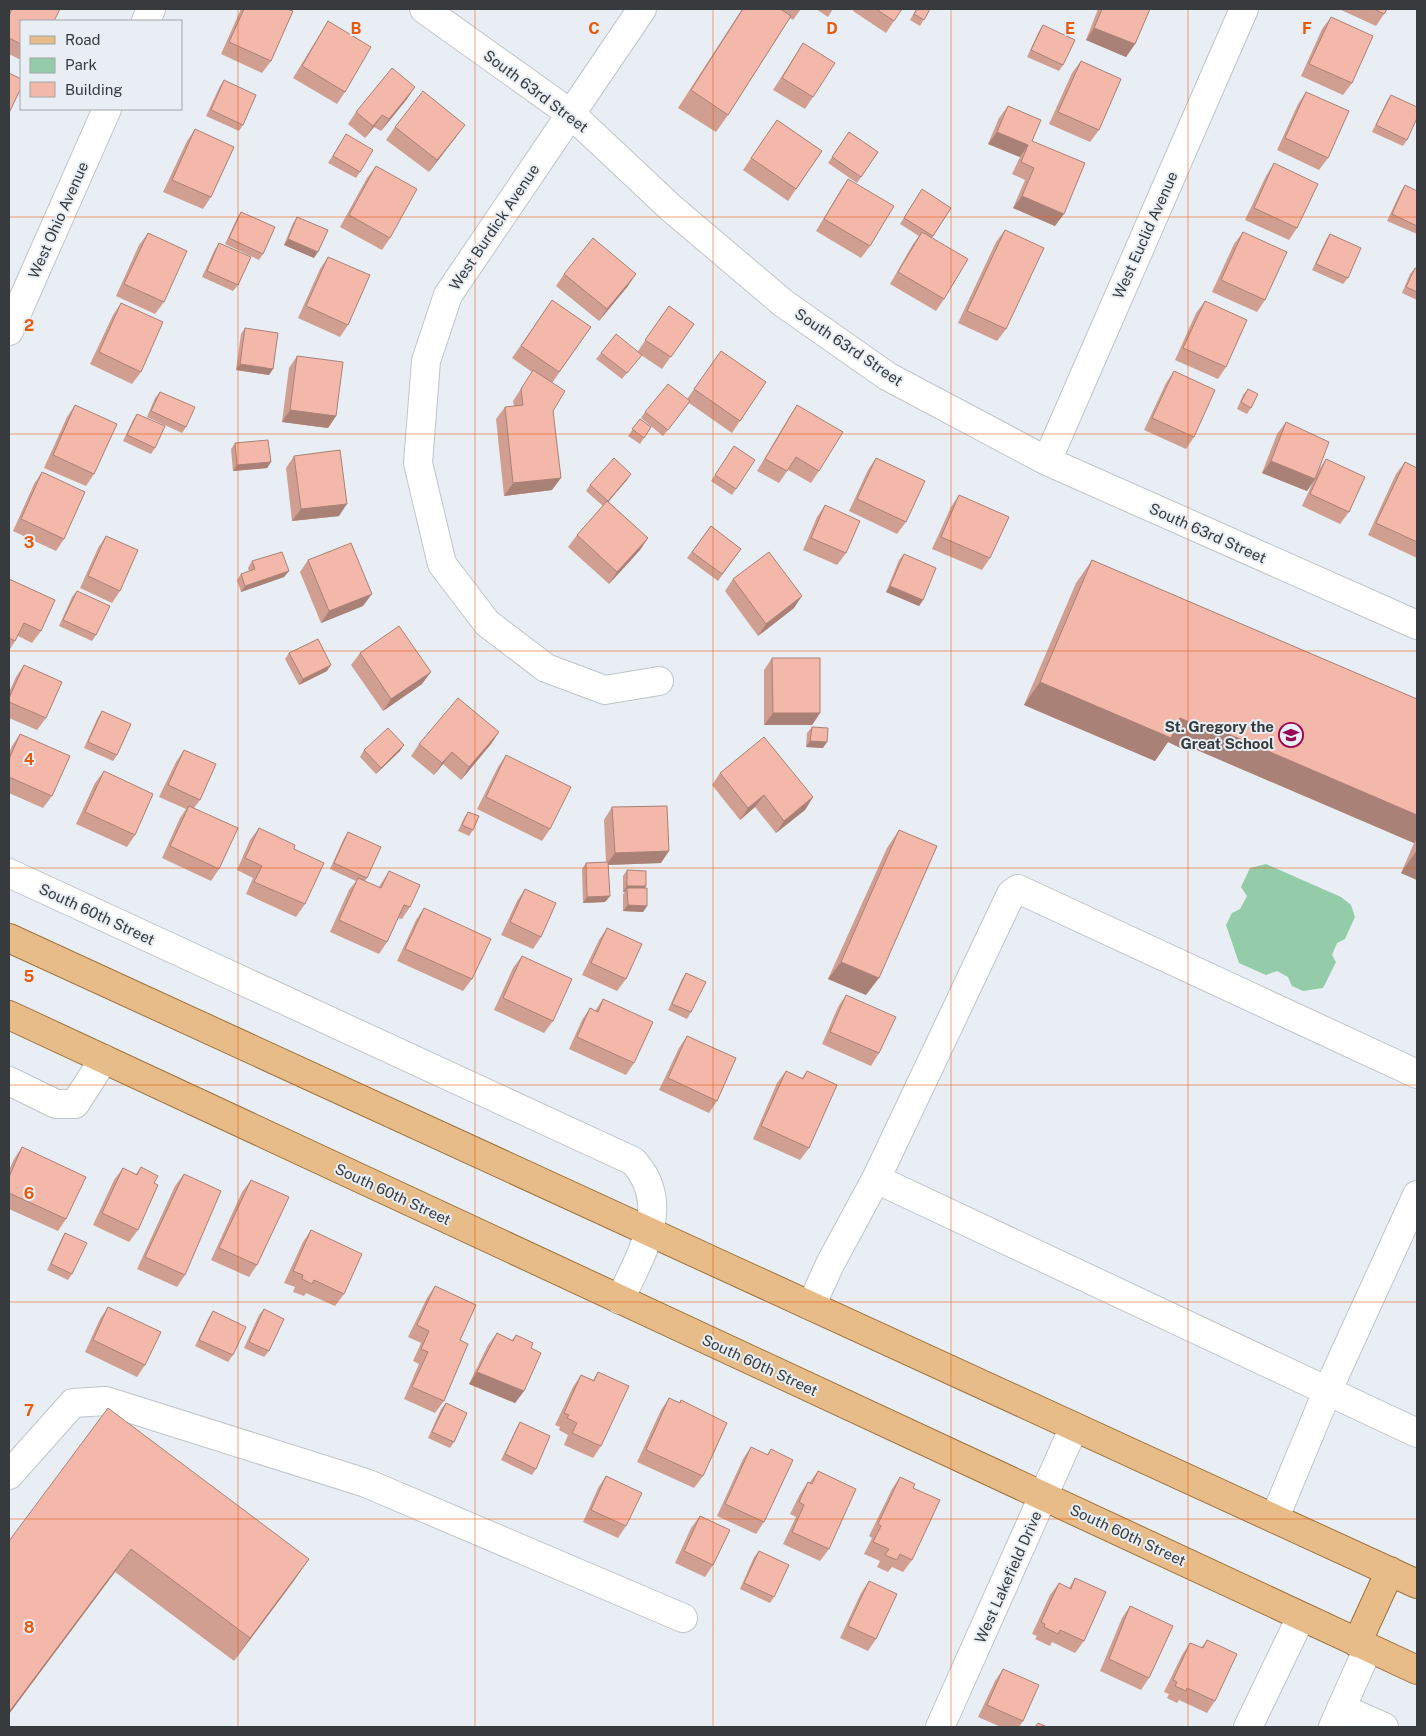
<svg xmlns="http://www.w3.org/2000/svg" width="1426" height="1736" viewBox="0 0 1426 1736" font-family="'Public Sans',sans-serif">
  <rect width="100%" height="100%" fill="#e8eef3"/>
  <path fill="#94ccaa" d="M1266,864L1341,897L1351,905L1355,917L1345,939L1337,943L1332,955L1336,962L1323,988L1303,991L1292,986L1288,977L1277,971L1266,975L1239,963L1226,925L1232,913L1240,909L1247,896L1241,887L1250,868Z"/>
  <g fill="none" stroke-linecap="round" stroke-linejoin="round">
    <defs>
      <path id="minor" d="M424,9L571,114L671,208L783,303L887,376L1047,461L1417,625
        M642,9L448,295L426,361L418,463L442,564L487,623L546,668L605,690L659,681
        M146,21L151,9
        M9,331L107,109
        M1047,461L1244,9
        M9,873L633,1161C674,1205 640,1255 620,1300
        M9,1081L56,1104H75L104,1059
        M876,1179L1417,1433
        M811,1306L830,1264L876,1179L1011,894L1018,889L1417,1074
        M9,1475L73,1403L106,1401L366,1483L683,1618
        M1275,1517L1327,1392L1417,1195
        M1341,1708L1384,1727
        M940,1727L1074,1427
        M1248,1727L1301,1617
        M1333,1727L1368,1648"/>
      <path id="major" d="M9,938L1417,1584
        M9,1015L1417,1670
        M1357,1643L1390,1571"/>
    </defs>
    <use href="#minor" stroke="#bfc5ca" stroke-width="30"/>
    <use href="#major" stroke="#9f723c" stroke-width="30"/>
    <use href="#minor" stroke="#fff" stroke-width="28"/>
    <use href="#major" stroke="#e7bc89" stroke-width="28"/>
  </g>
  <path fill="#d19e92" d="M9,9H60L21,21V60L9,54Z
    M241,9H287L271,61L262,73L221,54Z
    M742,9H801L793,20L790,18L728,115L716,132L678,108Z
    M816,9H833L828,17Z
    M854,9H902L886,33L853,11Z
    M916,9H930L920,26L910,20Z
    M1098,9H1150L1135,44L1126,57L1086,40Z
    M1339,9H1387L1384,14L1376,26Z
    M1331,17L1352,83L1343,95L1301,76L1322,29Z
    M328,21L345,92L337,104L293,78L320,34Z
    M1043,25L1063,65L1059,71L1027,57L1039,31Z
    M803,43L813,97L805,109L773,90Z
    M1081,61L1099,130L1090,142L1049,124L1072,73Z
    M224,80L243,125L239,131L206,116L220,86Z
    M1306,92L1328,158L1319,170L1277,150L1298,104Z
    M1391,95L1407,140L1403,146L1372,132L1387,101Z
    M407,99L381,131L374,127L365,138L348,124L356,112Z
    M1008,106L1032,141L1055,226L1013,208L1025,180L1012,174L1020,157L988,144L999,118Z
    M777,120L822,151L788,201L743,170Z
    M395,127L456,137L429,172L386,140Z
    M195,129L211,197L203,209L163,192L187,141Z
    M849,132L878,152L857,183L828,163Z
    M346,134L360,172L356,178L328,163Z
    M1274,163L1297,228L1289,240L1245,220L1266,176Z
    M376,166L390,238L382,250L340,227L367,178Z
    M848,179L870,246L861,258L816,231L840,191Z
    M1405,185L1417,191V234L1387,221L1401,191Z
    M918,195L951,208L932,238L944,299L936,311L890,284L913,244L919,236L900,224Z
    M241,212L263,254L259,260L225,244L237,218Z
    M297,217L314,258L284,245L293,223Z
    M1005,230L1006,329L997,341L958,323L996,242Z
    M1243,232L1265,300L1257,312L1212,292L1234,244Z
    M148,233L164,302L155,314L116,296L139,245Z
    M1330,234L1348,278L1343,284L1312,270L1326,240Z
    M219,243L238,285L233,291L202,277L215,249Z
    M328,257L348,325L340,337L298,318L320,269Z
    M1415,268L1417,269V300L1402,293L1410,274Z
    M564,274L628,286L599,321L556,286Z
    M552,300L591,327L552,383L553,411L552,490L504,496L496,419L505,407L514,406L513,401L532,372L512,358Z
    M1205,301L1226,367L1218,379L1175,360L1196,313Z
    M121,303L141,372L132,384L90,364L113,315Z
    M669,306L694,324L662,369L641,355L622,379L596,359L601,353L638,351Z
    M245,328L273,369L269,375L236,370L241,334Z
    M721,351L766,382L732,433L689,403L663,436L641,418L645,412L687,399Z
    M297,356L336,416L328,428L282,422L289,368Z
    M1174,371L1194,437L1186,449L1144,430L1166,383Z
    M1248,389L1251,408L1247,414L1237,409L1243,395Z
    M160,392L186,427L182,433L147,417L155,398Z
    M75,405L94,474L86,486L44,468L67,417Z
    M797,405L819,471L811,483L788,470L779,483L757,471L789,417Z
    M137,414L155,448L151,454L123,441L133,420Z
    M640,419L651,427L640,444L628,436Z
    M1286,422L1318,471L1326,459L1349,512L1340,524L1302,506L1313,482L1307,491L1262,473L1277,434Z
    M235,443L271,462L267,468L233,471L231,449Z
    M734,446L755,460L732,495L711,481Z
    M294,456L339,516L292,521L286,468Z
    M876,458L906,522L897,534L849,511L868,470Z
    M1405,462L1417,468V558L1368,535L1396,474Z
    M42,472L64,539L56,551L13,531L34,484Z
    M627,480L608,501L648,538L640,550L609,584L568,547L577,535L603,506L586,491L590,485Z
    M959,495L990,558L982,570L932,549L951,507Z
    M825,505L846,553L837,565L803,550L817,517Z
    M711,526L741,549L718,581L687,558Z
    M106,536L120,591L112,603L80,588L98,548Z
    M904,554L923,600L919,606L886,592L899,560Z
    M308,560L363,606L321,623L300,572Z
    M1092,560L1417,699V880L1401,873L1414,843L1190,747L1187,751L1168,742L1155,761L1024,705L1076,583Z
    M252,561L289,571L284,577L241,592L237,580L241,574L249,571L248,568Z
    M9,579L41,631L32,643L18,636L9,651Z
    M733,579L794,608L758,636L725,591Z
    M77,591L96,635L92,641L59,626L72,597Z
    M289,653L327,671L299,685L285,659Z
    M360,653L422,684L383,711L351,665Z
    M772,658L820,713L812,725H764V670Z
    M24,665L46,718L37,730L9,718V692L16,677Z
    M102,711L117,755L113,761L84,748L98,717Z
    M812,727L823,748L806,747L807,733Z
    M499,732L491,744L461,780L443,764L434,775L411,756L419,744Z
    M20,734L52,796L43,808L9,793V753L12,746Z
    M184,750L200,800L194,808L219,869L211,881L162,858L180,818L186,809L159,797L176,762Z
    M364,750L400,751L376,774L360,757Z
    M506,755L550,829L542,841L477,809L498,767Z
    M104,771L135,835L127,847L76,824L95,783Z
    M720,773L813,797L805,810L776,833L755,807L740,820L712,785Z
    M612,807L661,863L608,865L610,896L605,902L583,903L582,869L586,863L606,862L604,820Z
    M468,812L473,830L469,836L458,831L464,818Z
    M259,828L305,904L296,917L246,894L253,878L237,870L250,840Z
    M899,830L866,995L828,979L887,848Z
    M348,832L367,878L365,881L379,887L389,871L410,907L402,919L398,918L387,942L379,954L330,932L349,890L356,881L330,869L344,838Z
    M627,870L646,886L645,888L647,906L643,912L623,911V894L625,892H623V876Z
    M525,889L541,937L533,949L501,935L517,901Z
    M424,908L472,979L463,991L397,961L416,920Z
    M607,928L626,979L617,991L582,975L599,940Z
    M522,956L553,1021L544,1033L494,1010L513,968Z
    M686,973L691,1012L687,1019L668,1010L682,979Z
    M846,995L879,1053L871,1066L822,1044L838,1007Z
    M603,999L634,1063L626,1075L569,1049L582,1020L590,1008L595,1011Z
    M687,1036L717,1101L709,1113L659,1090L679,1048Z
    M786,1071L802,1078L807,1071L809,1148L800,1160L753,1139L777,1083Z
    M22,1147L66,1219L58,1231L9,1209V1170L14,1159Z
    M141,1167L154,1183L138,1230L129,1242L93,1225L114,1180L123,1168L136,1174Z
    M184,1174L185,1275L177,1287L137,1269L175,1186Z
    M251,1180L257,1265L249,1277L211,1260L242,1192Z
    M311,1230L344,1294L335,1306L306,1293L304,1296L293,1292L295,1287L284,1283L303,1242Z
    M65,1233L72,1274L68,1280L47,1270L61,1240Z
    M435,1286L460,1340L444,1401L435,1413L404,1399L419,1364L413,1361L421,1343L408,1337L427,1298Z
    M108,1307L145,1365L137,1377L85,1352L100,1319Z
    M264,1309L269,1351L264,1357L244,1348L259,1315Z
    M213,1311L233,1355L228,1362L195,1346L209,1317Z
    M497,1333L512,1340L516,1335L524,1391L515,1403L469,1384L488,1345Z
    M598,1372L601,1446L593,1458L564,1445L568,1435L559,1430L560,1427L555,1425L573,1387L581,1375L593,1380Z
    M669,1398L679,1403L681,1400L703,1476L694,1488L637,1462L661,1410Z
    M446,1403L454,1442L450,1448L428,1438L441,1409Z
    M520,1422L536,1469L532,1475L501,1460L516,1429Z
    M751,1447L767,1455L771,1449L764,1522L756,1534L717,1516L743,1459Z
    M818,1471L829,1549L820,1561L783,1544L796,1517L790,1514L800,1494L808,1482H810Z
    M606,1476L626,1526L618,1538L583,1522L598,1488Z
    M900,1477L913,1488L912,1560L903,1572L892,1567L888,1572L877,1567L880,1561L864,1554L872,1538L869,1536L892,1489Z
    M700,1516L713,1565L705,1577L675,1563L691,1528Z
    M9,1541L309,1559L293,1582L234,1661L115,1572L9,1714Z
    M759,1551L774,1597L770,1603L740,1589L754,1557Z
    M1075,1578L1084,1641L1075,1653L1052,1642L1050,1646L1035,1639L1037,1636L1032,1634L1050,1595L1059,1583L1069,1588Z
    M869,1581L876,1639L868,1651L840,1638L861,1593Z
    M1130,1606L1149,1678L1141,1690L1100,1671L1122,1618Z
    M1207,1640L1215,1701L1207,1713L1179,1700L1177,1703L1167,1698L1169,1694L1164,1692L1182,1655L1190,1643L1201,1648Z
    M1003,1669L1023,1721L1019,1727H1001L978,1717L995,1681Z"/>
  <path fill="#aa8177" d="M1094,28L1135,44L1126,57L1086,40Z
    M415,87L407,99L381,131L389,119Z
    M382,115L374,127L365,138L373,126Z
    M465,125L456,137L429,172L437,160Z
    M997,132L1028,145L1020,157L988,144Z
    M1022,196L1064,214L1055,226L1013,208Z
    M288,239L318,252L314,258L284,245Z
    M636,274L628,286L599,321L607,309Z
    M240,364L273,369L269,375L236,370Z
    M290,410L336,416L328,428L282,422Z
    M1271,461L1315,479L1307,491L1262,473Z
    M271,462L267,468L233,471L237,465Z
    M631,474L627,480L604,507L608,501Z
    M561,478L552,490L504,496L513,483Z
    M347,504L339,516L292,521L301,509Z
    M648,538L640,550L609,584L617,572Z
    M289,571L284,577L241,592L245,586Z
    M890,586L923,600L919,606L886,592Z
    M372,594L363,606L321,623L329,611Z
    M802,596L794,608L758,636L766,624Z
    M331,665L327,671L299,685L303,679Z
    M431,672L422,684L383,711L391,699Z
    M1040,682L1205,724L1417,815V839L1414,843L1190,747L1187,751L1168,742L1155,761L1024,705Z
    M773,713H820L812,725H764Z
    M499,732L491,744L461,780L469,767Z
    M810,741L827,742L823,748L806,747Z
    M404,745L400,751L376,774L381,768Z
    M452,752L443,764L434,775L442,763Z
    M764,795L755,807L740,820L748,808Z
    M813,797L805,810L776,833L784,821Z
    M1417,850V880L1401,873Z
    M669,851L661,863L606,865L615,853Z
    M627,886H646L642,892L627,888L625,892H623Z
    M610,896L605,902L583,903L587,897Z
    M628,905L647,906L643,912L623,911Z
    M841,962L879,978L866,995L828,979Z
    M477,1372L524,1391L515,1403L469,1384Z
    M131,1549L115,1572L9,1714V1712Z
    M309,1559L293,1582L234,1661L250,1638Z"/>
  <path fill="#f3b8aa" stroke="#aa8177" d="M12,9H60L54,21H21V44L9,38V16Z
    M244,9H287L293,11L271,61L229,42Z
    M743,9H780L791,16L728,115L691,90Z
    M876,9H902L894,21Z
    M917,9H930L924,20L914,14Z
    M1102,9H1150L1135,44L1094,28Z
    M1374,9H1387L1384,14Z
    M1331,17L1373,36L1352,83L1309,64Z
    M328,21L371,47L345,92L302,66Z
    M1043,25L1075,40L1063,65L1031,50Z
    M803,43L835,63L813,97L782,78Z
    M1081,61L1121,79L1099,130L1058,112Z
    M392,68L415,87L389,119L382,115L373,126L356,112Z
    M9,73L21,79V88L9,113Z
    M224,80L256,95L243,125L211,110Z
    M423,91L465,125L437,160L395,127Z
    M1306,92L1349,111L1328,158L1285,138Z
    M1391,95L1417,107V118L1407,140L1376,125Z
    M1008,106L1041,120L1032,141L1085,163L1064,214L1022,196L1034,168L1021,162L1028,145L997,132Z
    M777,120L822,151L796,189L751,158Z
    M195,129L234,147L211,197L172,180Z
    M849,132L878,152L861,177L832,157Z
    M346,134L373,150L360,172L333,156Z
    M1274,163L1318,184L1297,228L1254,208Z
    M376,166L417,189L390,238L349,215Z
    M848,179L894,206L870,246L824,219Z
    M1405,185L1417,191V226L1392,214Z
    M922,189L951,208L933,236L904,218Z
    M241,212L275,227L263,254L229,238Z
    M297,217L328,230L318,252L288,239Z
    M1005,230L1044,248L1006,329L967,311Z
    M922,232L968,259L944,299L898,272Z
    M1243,232L1287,252L1265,300L1221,280Z
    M148,233L187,251L164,302L124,284Z
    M1330,234L1361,248L1348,278L1316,264Z
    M593,238L636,274L607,309L564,274Z
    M219,243L251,257L238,285L207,271Z
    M328,257L370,275L348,325L306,306Z
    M1415,268L1417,269V292L1406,287Z
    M552,300L591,327L559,372L521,346Z
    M1205,301L1247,320L1226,367L1183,348Z
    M121,303L163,322L141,372L99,352Z
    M669,306L694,324L671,357L645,340Z
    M245,328L278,333L273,369L240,364Z
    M616,334L642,355L627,373L601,353Z
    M721,351L766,382L740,421L694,389Z
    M297,356L343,362L336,416L290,410Z
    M533,370L565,391L553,411L561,478L513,483L505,407L523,405L521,389Z
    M1174,371L1215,390L1194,437L1152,418Z
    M668,384L690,401L668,430L645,412Z
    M1248,389L1258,394L1251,408L1241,402Z
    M160,392L195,407L186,427L151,411Z
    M75,405L117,424L94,474L53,455Z
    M797,405L843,432L819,471L796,457L787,471L765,459Z
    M137,414L165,426L155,448L127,435Z
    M640,419L651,427L644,438L632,429Z
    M1286,422L1329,442L1315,479L1271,461Z
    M268,440L271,462L237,465L235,443Z
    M734,446L755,460L736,489L715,475Z
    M340,450L347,504L301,509L294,456Z
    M614,458L631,474L608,501L590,485Z
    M876,458L925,481L906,522L857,499Z
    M1326,459L1365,477L1349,512L1310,494Z
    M1405,462L1417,468V542L1376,523Z
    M42,472L85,492L64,539L21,519Z
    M959,495L1009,517L990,558L941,537Z
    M607,501L648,538L617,572L577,535Z
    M825,505L860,521L846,553L811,538Z
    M711,526L741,549L722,574L692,552Z
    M106,536L138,550L120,591L88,576Z
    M351,543L372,594L329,611L308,560Z
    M282,552L289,571L245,586L241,574L255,569L252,561Z
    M769,552L802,596L766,624L733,579Z
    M904,554L936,568L923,600L890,586Z
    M1092,560L1417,699V815L1205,724L1203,728L1180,718L1171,738L1040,682Z
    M9,579L55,600L41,631L24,623L15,641L9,638Z
    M77,591L110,606L96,635L63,620Z
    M399,626L431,672L391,699L360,653Z
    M318,639L331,665L303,679L289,653Z
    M772,658H820V713H773Z
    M24,665L62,682L46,718L9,702V698Z
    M458,698L499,732L469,767L452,752L442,763L419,744Z
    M102,711L131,724L117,755L88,742Z
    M812,727L828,728L827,742L810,741Z
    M388,728L404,745L381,768L364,750Z
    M20,734L70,756L52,796L9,777V759Z
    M764,737L813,797L784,821L764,795L748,808L720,773Z
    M184,750L216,764L200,800L168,785Z
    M506,755L571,787L550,829L486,797Z
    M104,771L153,794L135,835L85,812Z
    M189,806L238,828L219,869L170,846Z
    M667,806L669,851L615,853L612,807Z
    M468,812L479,816L473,830L462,825Z
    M259,828L295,845L294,849L324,863L305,904L254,882L262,866L245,858Z
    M899,830L937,846L879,978L841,962Z
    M348,832L381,847L367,878L334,863Z
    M608,862L610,896L587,897L586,863Z
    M627,870L646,871V886H627Z
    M389,871L420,885L410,907L404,905L387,942L339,920L358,878L381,888Z
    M627,888H647V906L628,905Z
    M525,889L556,903L541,937L510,922Z
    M424,908L491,939L472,979L405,949Z
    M607,928L642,944L626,979L591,963Z
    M522,956L572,979L553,1021L503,998Z
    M686,973L706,982L691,1012L672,1004Z
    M846,995L896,1017L879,1053L830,1032Z
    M603,999L653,1022L634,1063L577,1037L590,1008L598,1012Z
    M687,1036L736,1058L717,1101L668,1078Z
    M786,1071L803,1079L807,1071L837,1085L809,1148L761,1126Z
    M22,1147L86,1177L66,1219L9,1193V1177Z
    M141,1167L158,1176L154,1183L158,1185L138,1230L102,1213L123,1168L137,1175Z
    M184,1174L221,1191L185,1275L145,1257Z
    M251,1180L289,1197L257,1265L219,1248Z
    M311,1230L362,1254L344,1294L314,1280L312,1284L302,1279L303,1275L293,1271Z
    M65,1233L87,1243L72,1274L51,1264Z
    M435,1286L476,1305L460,1340L468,1344L444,1401L412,1387L428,1352L421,1349L429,1331L417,1325Z
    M108,1307L161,1332L145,1365L93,1340Z
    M264,1309L284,1319L269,1351L249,1342Z
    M213,1311L246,1327L233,1355L199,1340Z
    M497,1333L513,1341L516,1335L533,1343L531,1348L541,1353L524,1391L477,1372Z
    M598,1372L629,1386L601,1446L572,1433L577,1423L567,1418L569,1415L564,1413L581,1375L594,1381Z
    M669,1398L680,1403L681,1400L727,1423L703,1476L646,1450Z
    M446,1403L467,1413L454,1442L432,1432Z
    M108,1408L309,1559L250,1638L131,1549L9,1712V1541Z
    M520,1422L550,1436L536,1469L505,1454Z
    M751,1447L768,1455L771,1449L793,1460L764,1522L725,1504Z
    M818,1471L856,1489L829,1549L792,1532L804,1505L799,1502L808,1482L812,1484Z
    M606,1476L642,1493L626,1526L591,1510Z
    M900,1477L915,1484L913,1488L940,1500L912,1560L900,1554L897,1560L885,1555L889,1549L873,1542L881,1526L878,1524Z
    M700,1516L730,1530L713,1565L684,1551Z
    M759,1551L789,1565L774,1597L744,1583Z
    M1075,1578L1106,1592L1084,1641L1060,1630L1058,1634L1044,1627L1045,1624L1041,1622L1059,1583L1071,1589Z
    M869,1581L897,1594L876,1639L848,1626Z
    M1130,1606L1173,1626L1149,1678L1109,1659Z
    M1207,1640L1237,1654L1215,1701L1187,1688L1186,1691L1175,1686L1177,1682L1173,1680L1190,1643L1203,1648Z
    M1003,1669L1039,1685L1023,1721L987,1705Z
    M1038,1723L1047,1727H1035Z"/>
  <path fill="none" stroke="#e8590c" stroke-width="1" stroke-opacity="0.55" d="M238,9V1727M475,9V1727M713,9V1727M951,9V1727M1188,9V1727M9,217H1417M9,434H1417M9,651H1417M9,868H1417M9,1085H1417M9,1302H1417M9,1519H1417"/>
  <defs>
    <symbol id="school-ring" viewBox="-11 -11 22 22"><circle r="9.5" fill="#e8eef3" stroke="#9b0654" stroke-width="1.5"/><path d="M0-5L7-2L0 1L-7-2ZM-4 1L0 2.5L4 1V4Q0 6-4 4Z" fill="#9b0654"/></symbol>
  </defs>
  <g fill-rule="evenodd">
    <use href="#school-ring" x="1277" y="721" width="28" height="28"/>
  </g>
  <g text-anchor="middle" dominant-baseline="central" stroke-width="4" stroke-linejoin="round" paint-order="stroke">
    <g font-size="15" fill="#383b3d" stroke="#e8eef3">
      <text transform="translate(536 91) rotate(37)">South 63rd Street</text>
      <text transform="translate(58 220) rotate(-66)">West Ohio Avenue</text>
      <text transform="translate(494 227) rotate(-56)">West Burdick Avenue</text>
      <text transform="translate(1145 235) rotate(-66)">West Euclid Avenue</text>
      <text transform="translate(849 347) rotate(34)">South 63rd Street</text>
      <text transform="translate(1208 533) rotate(24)">South 63rd Street</text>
      <text transform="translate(97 914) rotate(25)">South 60th Street</text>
      <text transform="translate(393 1194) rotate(25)">South 60th Street</text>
      <text transform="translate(760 1365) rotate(25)">South 60th Street</text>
      <text transform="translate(1128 1535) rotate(25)">South 60th Street</text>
      <text transform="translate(1008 1577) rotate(-66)">West Lakefield Drive</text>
    </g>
    <g font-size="15" font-weight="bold" fill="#383b3d" stroke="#e8eef3" text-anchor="end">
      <text x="1274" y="726">St. Gregory the<tspan x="1274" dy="17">Great School</tspan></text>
    </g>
  </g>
  <g font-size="16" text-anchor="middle" font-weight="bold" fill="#e8590c" stroke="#e8eef3" stroke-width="4" stroke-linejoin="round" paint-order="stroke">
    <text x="356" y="34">B</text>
    <text x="594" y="34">C</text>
    <text x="832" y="34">D</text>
    <text x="1070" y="34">E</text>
    <text x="1307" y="34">F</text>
    <text x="29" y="331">2</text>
    <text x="29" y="548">3</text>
    <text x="29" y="765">4</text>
    <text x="29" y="982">5</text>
    <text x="29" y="1199">6</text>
    <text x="29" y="1416">7</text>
    <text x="29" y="1633">8</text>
  </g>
  <rect width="1426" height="1736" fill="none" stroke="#383b3d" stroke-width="20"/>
  <rect x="20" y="20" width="162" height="90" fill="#e8eef3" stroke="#a2a6aa"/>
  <rect x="30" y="36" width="25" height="8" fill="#e7bc89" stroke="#a2a6aa"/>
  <text x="65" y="45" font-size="15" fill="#383b3d">Road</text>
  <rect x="30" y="58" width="25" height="15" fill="#94ccaa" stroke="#a2a6aa"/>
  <text x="65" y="70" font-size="15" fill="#383b3d">Park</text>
  <rect x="30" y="82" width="25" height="15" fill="#f3b8aa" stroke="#a2a6aa"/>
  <text x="65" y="95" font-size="15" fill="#383b3d">Building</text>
</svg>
